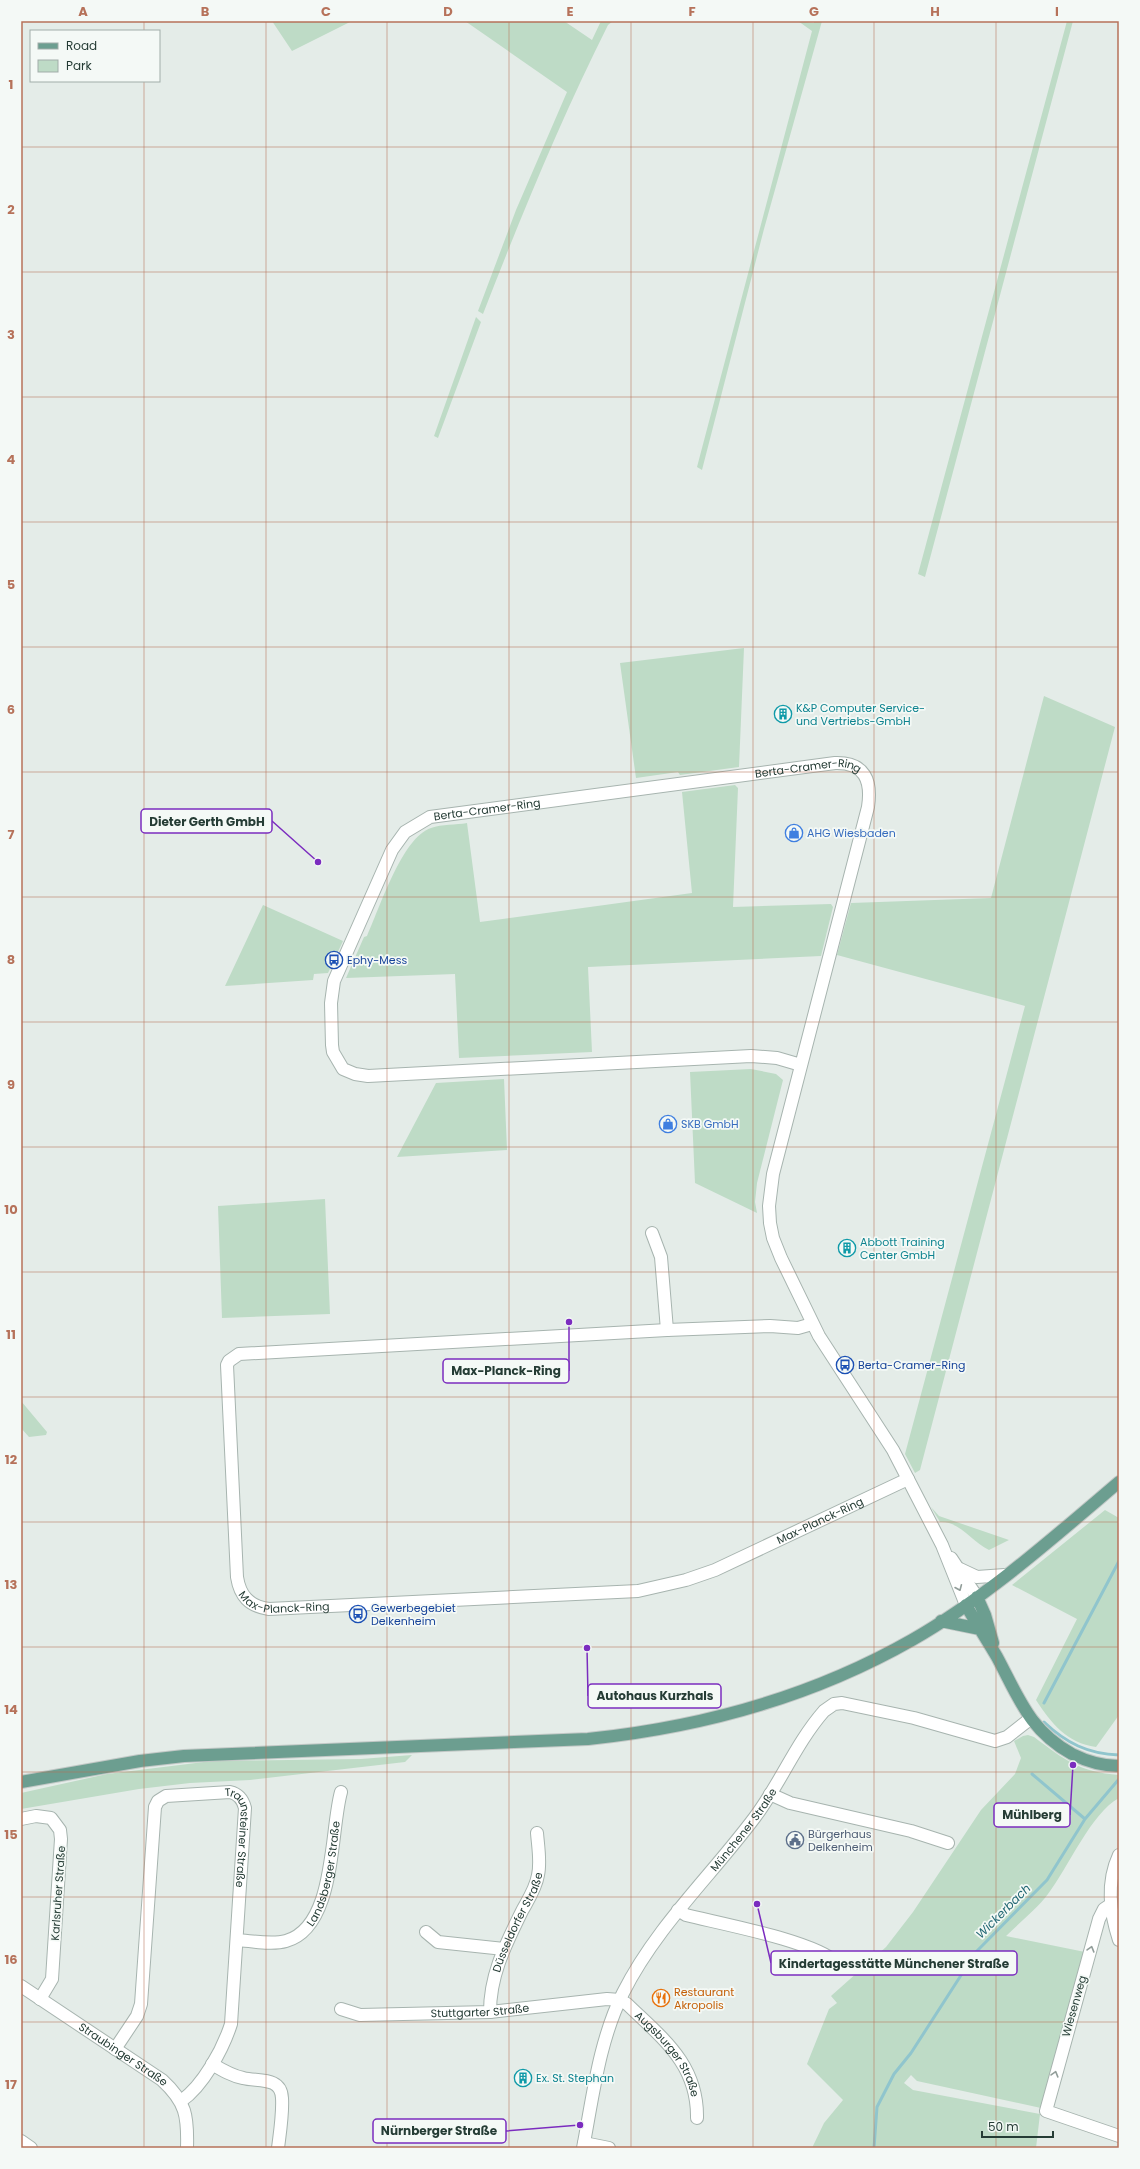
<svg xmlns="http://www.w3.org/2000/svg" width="1140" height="2169" viewBox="0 0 1140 2169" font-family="Poppins,sans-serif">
  <rect width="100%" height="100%" fill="#e4ece8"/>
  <path fill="#bedbc6" d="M272,21H352L292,51Z
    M465,21H564L592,40L601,21H613L608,25C561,119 521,216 483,314L478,311L516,210L567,92Z
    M798,21L814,23V21H822L764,229L702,470L697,467L812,31Z
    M1067,21H1073L925,577L918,574Z
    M476,317L481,322L438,438L434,436Z
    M744,648L739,767L680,775L678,772L636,778L620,663Z
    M1044,696L1115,727L920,1470L915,1473L905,1454L1025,1006L837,955L851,903L991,898Z
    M735,785L738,788L733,907L831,904L833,907L821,956L588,967L592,1052L459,1058L455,974L346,978L364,937L367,936C379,910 402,837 431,828C442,824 456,825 467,823L480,922L692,893L682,792Z
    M263,905L343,941L328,973L314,974L313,980L225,986Z
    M751,1069L776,1074L783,1080L757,1183L755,1202L757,1213L695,1183L690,1072Z
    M504,1079L507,1150L397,1157L436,1083Z
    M325,1199L330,1314L222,1318L218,1206Z
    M21,1401L47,1432L46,1435L29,1437L21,1428Z
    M931,1507L939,1516L1009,1540L989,1550C972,1542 960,1521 940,1522Z
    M1105,1510L1119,1518V1715L1096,1747C1067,1743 1051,1723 1036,1700L1077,1619L1012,1585Z
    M1028,1735L1034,1737C1065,1760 1079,1772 1119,1775V1798C1091,1813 1068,1868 1048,1894C1037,1909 1020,1922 1006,1936L1085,1952L1041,2108L917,2081L911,2075L904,2083L913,2090L1040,2114L1036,2148H812L824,2123L843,2100L807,2064L829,2009L837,2003L831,1996L886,1947L913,1912L981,1810L1015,1774L1021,1758L1014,1741L1023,1736Z
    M412,1755L405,1762L250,1780L190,1783L139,1789L21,1809V1793L107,1774L212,1761L361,1759Z"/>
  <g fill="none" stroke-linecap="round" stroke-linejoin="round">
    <path stroke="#90c5cd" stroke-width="3" d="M1044,1703L1119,1561
      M1044,1722C1066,1743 1088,1754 1119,1755
      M1032,1774L1085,1819
      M874,2148L877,2107L894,2074L911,2053L976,1952L1047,1880L1085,1819L1119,1779"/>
    <defs>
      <g id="minor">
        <path id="s1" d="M801,1065L777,1058L751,1056L368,1076L355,1074L343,1069L333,1052L332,1045L331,1003L334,981L392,850L405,832L430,817L835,763C865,762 872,781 868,807L773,1174L769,1206L770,1223L773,1238L781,1258L819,1336L893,1450L942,1545L966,1605"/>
        <path d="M652,1233L661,1257L667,1330"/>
        <path id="s2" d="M812,1324L798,1328L770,1326L667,1330L239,1354L229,1361L227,1365L237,1577C240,1596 249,1606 269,1609L638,1591L686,1580L715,1570L908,1479"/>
        <path d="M951,1558L977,1597"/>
        <path d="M960,1569L977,1577L1005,1575"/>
        <path d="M770,1794L790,1803L911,1831L948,1843"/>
        <path d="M21,1819L36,1816L51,1818L60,1830L61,1839L52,1979L40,1999"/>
        <path d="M1119,1855C1106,1883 1110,1912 1119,1940"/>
        <path d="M1110,1905L1104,1909L1099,1919L1046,2111L1119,2136"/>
        <path d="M678,1910L686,1915C722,1924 814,1941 837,1963"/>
        <path d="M426,1932L438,1942L504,1949"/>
        <path id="s3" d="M237,1940C252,1941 272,1945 286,1941C336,1927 330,1831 341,1792"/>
        <path id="s4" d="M21,1986L162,2080C186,2102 188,2116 187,2148"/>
        <path id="s5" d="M341,2009L360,2015L490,2012L607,1999L620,2000L627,2004C662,2038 698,2064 697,2118"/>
        <path id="s6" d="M490,2012C490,1974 506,1944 522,1911C528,1900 536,1888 538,1875C541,1862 538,1846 537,1833"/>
        <path id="s7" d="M115,2049L137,2016L141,2004L155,1807L158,1801L166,1796L230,1792C239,1794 243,1800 245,1808L231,2024C223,2049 203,2086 181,2101"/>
        <path d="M212,2064C222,2070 232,2076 243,2078C257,2082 281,2076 282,2098C283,2114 280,2132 278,2148"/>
        <path d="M21,2141L31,2148"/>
        <path d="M584,2143L609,2148"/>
        <path id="s8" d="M583,2148C593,2096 599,2041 623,1993C656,1927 711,1876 755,1817C780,1784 796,1743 824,1711L834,1704L842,1703L914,1718L995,1741L1007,1737L1030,1719"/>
      </g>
      <path id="major" d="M977,1597L985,1615L993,1643
        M966,1605C976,1623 987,1640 997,1657C1019,1698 1029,1730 1072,1754C1086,1761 1103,1766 1119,1766
        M941,1621L980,1629
        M21,1782L140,1761L184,1756L588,1739C703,1727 812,1697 912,1640C987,1597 1053,1538 1119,1482"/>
    </defs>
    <use href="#minor" stroke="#a7b4af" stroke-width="14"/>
    <use href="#major" stroke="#c2c8c6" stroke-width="14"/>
    <use href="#minor" stroke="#fff" stroke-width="12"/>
    <use href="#major" stroke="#6c9e90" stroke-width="12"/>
  </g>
  <defs><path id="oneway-chevron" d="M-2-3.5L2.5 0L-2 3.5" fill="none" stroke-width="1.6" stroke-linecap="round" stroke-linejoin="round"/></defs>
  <g stroke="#929e9a">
    <use href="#oneway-chevron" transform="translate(959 1588) rotate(67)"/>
    <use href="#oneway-chevron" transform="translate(1091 1949) rotate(-74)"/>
    <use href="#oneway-chevron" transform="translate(1055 2074) rotate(-74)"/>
  </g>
  <path fill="none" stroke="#b6725a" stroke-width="1" stroke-opacity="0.55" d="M144,21V31M266,21V2148M387,21V2148M509,21V2148M631,21V2148M753,21V2148M874,21V2148M996,21V2148M144,81V2148M21,147H1119M21,272H1119M21,397H1119M21,522H1119M21,647H1119M21,772H1119M21,897H1119M21,1022H1119M21,1147H1119M21,1272H1119M21,1397H1119M21,1522H1119M21,1647H1119M21,1772H1119M21,1897H1119M21,2022H1119"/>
  <defs>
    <symbol id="building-ring" viewBox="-11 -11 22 22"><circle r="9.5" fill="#f4f9f6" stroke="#0f9aa8" stroke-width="1.5"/><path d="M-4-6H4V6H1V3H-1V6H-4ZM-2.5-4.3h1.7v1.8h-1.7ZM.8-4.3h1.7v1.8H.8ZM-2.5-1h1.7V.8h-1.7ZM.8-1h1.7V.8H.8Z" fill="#0f9aa8"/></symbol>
    <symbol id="shop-ring" viewBox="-11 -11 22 22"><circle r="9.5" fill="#f4f9f6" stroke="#3f7fe0" stroke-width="1.5"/><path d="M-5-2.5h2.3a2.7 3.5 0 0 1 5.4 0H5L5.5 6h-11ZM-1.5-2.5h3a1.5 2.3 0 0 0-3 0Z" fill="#3f7fe0"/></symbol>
    <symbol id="bus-ring" viewBox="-11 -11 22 22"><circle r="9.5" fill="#f4f9f6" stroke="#1a4fb4" stroke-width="1.5"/><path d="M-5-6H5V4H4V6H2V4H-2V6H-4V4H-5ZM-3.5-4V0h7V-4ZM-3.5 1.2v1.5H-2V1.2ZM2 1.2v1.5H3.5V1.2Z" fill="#1a4fb4"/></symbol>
    <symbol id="civic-ring" viewBox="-11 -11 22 22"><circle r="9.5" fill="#f4f9f6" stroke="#5c6f8a" stroke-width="1.5"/><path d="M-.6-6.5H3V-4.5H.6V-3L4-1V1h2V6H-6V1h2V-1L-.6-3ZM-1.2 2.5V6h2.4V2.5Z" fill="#5c6f8a"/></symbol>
    <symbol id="restaurant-ring" viewBox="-11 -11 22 22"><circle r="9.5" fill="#f4f9f6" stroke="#e8710a" stroke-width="1.5"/><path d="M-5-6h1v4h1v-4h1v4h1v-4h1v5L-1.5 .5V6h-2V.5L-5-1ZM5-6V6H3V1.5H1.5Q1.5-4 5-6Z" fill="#e8710a"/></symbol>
  </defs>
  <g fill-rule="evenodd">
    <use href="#building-ring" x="773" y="704" width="20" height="20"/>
    <use href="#shop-ring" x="784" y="823" width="20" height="20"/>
    <use href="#bus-ring" x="324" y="950" width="20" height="20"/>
    <use href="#shop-ring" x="658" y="1114" width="20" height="20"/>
    <use href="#building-ring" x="837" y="1238" width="20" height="20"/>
    <use href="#bus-ring" x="835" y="1355" width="20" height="20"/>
    <use href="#bus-ring" x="348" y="1604" width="20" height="20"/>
    <use href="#civic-ring" x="785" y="1830" width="20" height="20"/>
    <use href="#restaurant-ring" x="651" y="1988" width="20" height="20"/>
    <use href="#building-ring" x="513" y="2068" width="20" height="20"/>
  </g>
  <g text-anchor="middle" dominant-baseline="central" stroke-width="3.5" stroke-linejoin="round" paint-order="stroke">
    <g font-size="11" fill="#0d838f" stroke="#f4f9f6" text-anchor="start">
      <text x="796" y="708">K&amp;P Computer Service-<tspan x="796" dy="13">und Vertriebs-GmbH</tspan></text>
      <text x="860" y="1242">Abbott Training<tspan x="860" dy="13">Center GmbH</tspan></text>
      <text x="536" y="2078">Ex. St. Stephan</text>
    </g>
    <g font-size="11" fill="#253c35" stroke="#f4f9f6">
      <text stroke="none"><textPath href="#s1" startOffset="1128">Berta-Cramer-Ring</textPath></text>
      <text stroke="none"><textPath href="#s1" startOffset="804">Berta-Cramer-Ring</textPath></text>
      <text stroke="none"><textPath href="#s2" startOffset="1418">Max-Planck-Ring</textPath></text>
      <text stroke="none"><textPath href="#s2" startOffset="866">Max-Planck-Ring</textPath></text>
      <text stroke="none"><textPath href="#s8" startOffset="364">Münchener Straße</textPath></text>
      <text stroke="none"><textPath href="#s7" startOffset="379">Traunsteiner Straße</textPath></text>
      <text stroke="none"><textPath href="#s3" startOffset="132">Landsberger Straße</textPath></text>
      <text transform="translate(58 1893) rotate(-86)">Karlsruher Straße</text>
      <text stroke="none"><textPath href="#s6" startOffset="95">Düsseldorfer Straße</textPath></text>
      <text transform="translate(1074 2006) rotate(-74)">Wiesenweg</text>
      <text stroke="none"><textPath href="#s5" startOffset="140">Stuttgarter Straße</textPath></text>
      <text stroke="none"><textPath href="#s4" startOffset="123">Straubinger Straße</textPath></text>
      <text stroke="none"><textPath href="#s5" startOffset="354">Augsburger Straße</textPath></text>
    </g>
    <g font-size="11" fill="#366cbe" stroke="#f4f9f6" text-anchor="start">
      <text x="807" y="833">AHG Wiesbaden</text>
      <text x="681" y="1124">SKB GmbH</text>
    </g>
    <g font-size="11" fill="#164399" stroke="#f4f9f6" text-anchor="start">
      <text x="347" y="960">Ephy-Mess</text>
      <text x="858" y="1365">Berta-Cramer-Ring</text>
      <text x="371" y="1608">Gewerbegebiet<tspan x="371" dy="13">Delkenheim</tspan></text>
    </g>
    <g font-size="11" fill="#4e5e75" stroke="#f4f9f6" text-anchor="start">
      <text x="808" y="1834">Bürgerhaus<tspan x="808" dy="13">Delkenheim</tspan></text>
    </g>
    <g font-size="11" fill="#c56008" stroke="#f4f9f6" text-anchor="start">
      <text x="674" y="1992">Restaurant<tspan x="674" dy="13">Akropolis</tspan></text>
    </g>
    <g font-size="12" font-style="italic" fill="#236874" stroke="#f4f9f6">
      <text transform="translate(1003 1911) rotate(-45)">Wickerbach</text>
    </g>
  </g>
  <path fill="none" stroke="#7b2cbf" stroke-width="1.5" d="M318 862L272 821M569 1322L569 1371M587 1648L588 1696M1073 1765L1070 1815M757 1904L771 1963M580 2125L506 2131"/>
  <g fill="#7b2cbf" stroke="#f4f9f6" stroke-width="1.5">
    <circle cx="318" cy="862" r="4"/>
    <circle cx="569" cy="1322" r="4"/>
    <circle cx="587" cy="1648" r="4"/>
    <circle cx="1073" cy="1765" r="4"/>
    <circle cx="757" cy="1904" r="4"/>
    <circle cx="580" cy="2125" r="4"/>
  </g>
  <g fill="#f4f9f6" stroke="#7b2cbf" stroke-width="1.5">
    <rect x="141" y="809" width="131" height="24" rx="4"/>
    <rect x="443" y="1359" width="126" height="24" rx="4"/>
    <rect x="588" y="1684" width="133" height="24" rx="4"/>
    <rect x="994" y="1803" width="76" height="24" rx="4"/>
    <rect x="771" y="1951" width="246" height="24" rx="4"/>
    <rect x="373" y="2119" width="133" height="24" rx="4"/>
  </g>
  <g font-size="12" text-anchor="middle" font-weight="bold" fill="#253c35">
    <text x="207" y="826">Dieter Gerth GmbH</text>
    <text x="506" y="1375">Max-Planck-Ring</text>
    <text x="655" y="1700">Autohaus Kurzhals</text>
    <text x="1032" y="1819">Mühlberg</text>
    <text x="894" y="1968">Kindertagesstätte Münchener Straße</text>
    <text x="439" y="2135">Nürnberger Straße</text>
  </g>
  <rect width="1140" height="2169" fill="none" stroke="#f4f9f6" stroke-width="44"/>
  <rect x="30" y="30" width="130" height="52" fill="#f4f9f6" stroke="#a1ada9"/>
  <rect x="38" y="43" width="20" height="6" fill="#6c9e90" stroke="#a1ada9"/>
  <text x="66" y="50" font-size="12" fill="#253c35">Road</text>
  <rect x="38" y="60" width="20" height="12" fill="#bedbc6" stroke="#a1ada9"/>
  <text x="66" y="70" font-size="12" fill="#253c35">Park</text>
  <path d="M982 2131v6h71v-6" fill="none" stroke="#253c35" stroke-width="2"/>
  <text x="988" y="2131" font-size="12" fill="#253c35" stroke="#f4f9f6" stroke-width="3" paint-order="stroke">50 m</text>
  <rect x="22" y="22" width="1096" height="2125" fill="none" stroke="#b6725a" stroke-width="1.5"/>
  <g font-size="13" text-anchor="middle" font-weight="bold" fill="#b6725a">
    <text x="83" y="16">A</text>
    <text x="205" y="16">B</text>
    <text x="326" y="16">C</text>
    <text x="448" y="16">D</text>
    <text x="570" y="16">E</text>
    <text x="692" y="16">F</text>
    <text x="814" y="16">G</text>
    <text x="935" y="16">H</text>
    <text x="1057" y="16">I</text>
    <text x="11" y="89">1</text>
    <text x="11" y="214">2</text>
    <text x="11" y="339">3</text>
    <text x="11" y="464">4</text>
    <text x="11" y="589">5</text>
    <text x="11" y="714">6</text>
    <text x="11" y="839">7</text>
    <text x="11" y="964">8</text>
    <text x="11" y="1089">9</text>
    <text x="11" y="1214">10</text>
    <text x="11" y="1339">11</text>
    <text x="11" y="1464">12</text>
    <text x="11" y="1589">13</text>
    <text x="11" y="1714">14</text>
    <text x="11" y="1839">15</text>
    <text x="11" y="1964">16</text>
    <text x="11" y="2089">17</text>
  </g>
</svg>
